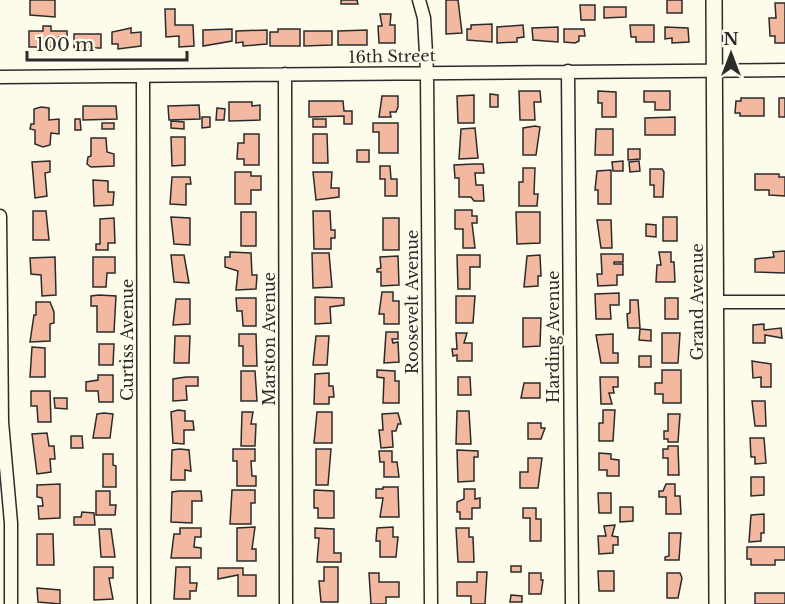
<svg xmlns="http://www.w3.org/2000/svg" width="785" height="604" viewBox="0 0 785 604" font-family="'Libre Baskerville',serif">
  <rect width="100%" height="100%" fill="#fdfbea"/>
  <path fill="#f2b8a0" stroke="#2b2b2b" stroke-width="1.5" d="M30,0H55V17L30,15Z
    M341,0H357L358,4H341Z
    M446,0H458L462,33L446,34Z
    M667,0H682V13H667Z
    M775,3H785V43H775V36H770L769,18H776Z
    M580,5H595V20H581Z
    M604,7H626V17L604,18Z
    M165,9H175V25H193L194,46L179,47V36L166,37Z
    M380,14H391L390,25H395V43H379L378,26H382Z
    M492,24V42L467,40V29H471V25Z
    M523,25L524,37L517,38V42L497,43V27Z
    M630,25H654V42H636V37H631Z
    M43,26H51V31H67V37H59V47H29V31H43Z
    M558,27V42L533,40L532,28Z
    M665,27L688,28L689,42L672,43V38L665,39Z
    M131,28V33L141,32V46L118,49V44H112V32Z
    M232,29V41L203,46V30Z
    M278,29H300V46H270V32H278Z
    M564,29H584L585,36H579V41L575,43L564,42Z
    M267,30V44L243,46V42L236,43V31Z
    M367,30V45H338V31Z
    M304,31H332V45L304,46Z
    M74,34H101V48H74Z
    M519,91H540L541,102H534L535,120H520Z
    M598,91L616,92V117H602V103H598Z
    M644,91H670V110H655V102H644Z
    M490,94L498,95V107H490Z
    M474,95V123H458L457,96Z
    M382,96H398V107L396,112H390L391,117H379Z
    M741,98H764V116H740V113H735L736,101H741Z
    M779,98H785V117H779Z
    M309,101H343L344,111H352V124H344V116L309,117Z
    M229,102H252V106L260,105V120L229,121Z
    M199,105L200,119L169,120L168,106Z
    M83,106H116L117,119L83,120Z
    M41,107L49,108V120L59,119V134L51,133L50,145L43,147L35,144V130L30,129L31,124H34V109Z
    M217,108L225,109L224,120H216Z
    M202,117H210V127L202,128Z
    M675,117V135H645V118Z
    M75,119H80L81,130H75Z
    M313,119H326V127H313Z
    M171,121L184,122V129L171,128Z
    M102,123H114V129H102Z
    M373,123H398V153H379V132H373Z
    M535,126L540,127L536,155H523V128Z
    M475,128L478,158L459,159L461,129Z
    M596,129H613V155H595Z
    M244,134H259V165H244V159H237L238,143H244Z
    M313,134H327L328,163H313Z
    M171,137H185V165L172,166Z
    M91,138H106L107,152L114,154V166L91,167L87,164L88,157L91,156Z
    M628,149H640V159L628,160Z
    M357,150H369V162H357Z
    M50,161V172L45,173L47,196L35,198L32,162Z
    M623,161V171H613L612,162Z
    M639,161L640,171L630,172L629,162Z
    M474,164H483L484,173H475L476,185H483L484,201H474L471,197H459V178H455L454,165Z
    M380,166H390L391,179H397V196H385V179H380Z
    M523,168H535L534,194H538L537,206H519V182H523Z
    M650,169H662L664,172L663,197H654V185H650Z
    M611,170V204H598V190H595L597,171Z
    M235,172H251V176H261V190H251V204H235Z
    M313,172H332L331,188H339V197L316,200Z
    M755,174H779V177H785V196L769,195V190H755Z
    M172,177H190L191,184H186V205L170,204Z
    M93,180L108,181V192H114L113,205L94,206Z
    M455,210H472V216H477V223H472L475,248H463V229H455Z
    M33,211H46L49,240H33Z
    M313,211H330L331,230H335V238H331V249H314Z
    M241,212H256V246H241Z
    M516,212H540V243L517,244Z
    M171,217L190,218V245L174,244Z
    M663,217H677V241H663Z
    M114,218L115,243H108V250H96V244H100V219Z
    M383,218H399V250H383Z
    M597,220H611L612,248H601Z
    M646,224L656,225V237L646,236Z
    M785,251V273L755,272V259L774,257L773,252Z
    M230,252L251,253L252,275H257L256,289L236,290L238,271L225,267V257H230Z
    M659,252H671V262H674L675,282H656L657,265H661Z
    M312,253H329L332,287L313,288Z
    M601,254H623V262H614V264H623V275H617V285L598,286L597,274H602Z
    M171,255H184L189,283L174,282Z
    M457,255H480V267H470V289H458Z
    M540,255L541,276H538V286L524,287L527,256Z
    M398,256L399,285L381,286V272H377V269L381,268L380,257Z
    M55,257L56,295L42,296L41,275L31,274L30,258Z
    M93,257H115V273H107L106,287H93Z
    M382,292H393V301H399V324H384V314H379Z
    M619,293V305H610L611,319H596L595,294Z
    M99,295L116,296L114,332H97V306H91V296Z
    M456,296H475L473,323H456Z
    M315,297L344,298V305L330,307L331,323L315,324Z
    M236,298H256V326H243L242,311H237Z
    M665,298H678V319H665Z
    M176,299H190V324L173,325Z
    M630,300H638L640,328H628L627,314L630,313Z
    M36,302H50L54,312V323L50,324V341L30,342L34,315H36Z
    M523,318H541L540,346L523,347Z
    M764,324V330L781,328L782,338L765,335V343H753V325Z
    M640,329L651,330V341L639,340Z
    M386,332H398V339H392L393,343L398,342L399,362L384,363Z
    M456,333H467L464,343H472V361H457V355L453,356L452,349H457Z
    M662,333H680L678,363H662Z
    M239,334H256L257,366H243V346H239Z
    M613,334V353H618V363H601L596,335Z
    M175,336H190L189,363H174Z
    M316,336H329L327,365H313Z
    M99,344H114L113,365H99Z
    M32,347L45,348V377H30Z
    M639,356H651V367H639Z
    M752,361L771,364V387H761V377L753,378Z
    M377,370L395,371V381H399V403H383L384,378L377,377Z
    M662,370H681V403H663V394H655V383H662Z
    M241,371H255L257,401H241Z
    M329,373V386H333L334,397H329V404H314L315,374Z
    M98,375H113V402H99L98,391H86V382L98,380Z
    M186,377H198V386H186L187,400L173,401V379Z
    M458,377H470L471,395H458Z
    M600,377H618V387H613L614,393H609L612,404H601Z
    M524,383H540V398H521Z
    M31,391H50L51,422H38L37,406H31Z
    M54,398H67V409L55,408Z
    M752,401H765L766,426H755Z
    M178,410L185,411V421H193L194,430H184V444L173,443L171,412Z
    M603,410H615L613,441H599V423H603Z
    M457,411H469L471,444H456Z
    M242,412H253L251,424H256L255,446H241Z
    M317,412H332V443H314Z
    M104,413L113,414L110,438H93L97,414Z
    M398,413L401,424H398L396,431H392L393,447L381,448L379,430H383L382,414Z
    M668,414H680L678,442H668V439H664V431H668Z
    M528,423H541V428H545L541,439H528Z
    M47,433L49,446H54L55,459H50L51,472L37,474L32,434Z
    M71,436H82L83,448H71Z
    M750,438H764L766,463L755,464V457H751Z
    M668,446H678L679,475H668V458H663V449H668Z
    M180,449L189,450L191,471L185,470V480H171L172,450Z
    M233,449H255V461H251L252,476H256V486H237V461H233Z
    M316,449H331L328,485H316Z
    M457,450L478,451V457H474V481L458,482Z
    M379,451H392V462H397L399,477H384V462H380Z
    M599,453L611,454V459L619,460V476H607V470H599Z
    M103,454H113V465L116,466V487H103Z
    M528,458H542L538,488H520V472H528Z
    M751,477H764V495L751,496Z
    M60,484V518L39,519L38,506H43L42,498L37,497V485Z
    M666,484H675V496H680L681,514H666V497H659V491H663Z
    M383,487H398L399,517H380L383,498H376V489H383Z
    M464,489H475V499L480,498V508H472V519H460V512H457V502L464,499Z
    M232,490H255V503H251V524H230Z
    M314,490L334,491V518H318V508H314Z
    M96,491H110V505H116L115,515H96Z
    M179,491H201L202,501H192V523L171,522L172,492Z
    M598,493H611V513H599Z
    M620,507H633V521L620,522Z
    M523,508H536V519H541V541H530V518H523Z
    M82,512L94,513L95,525H74V517H81Z
    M764,514V533H761V541L749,542L751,515Z
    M615,525L612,536L618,537V545H613V553L599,554L598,536H606L604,526Z
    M255,527L252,549H256V561H237V528Z
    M393,527V537H398L396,557H380V541H376L377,528Z
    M180,528H201V537H195L194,547L201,548V558H171L174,534H180Z
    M315,528L334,529V553H341V562H317L319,538H315Z
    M456,528H469V537H473L474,562H458Z
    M99,529H111L115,557H101Z
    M669,533H681L679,560H665V557L669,556Z
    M37,534H53L54,565H37Z
    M747,547H785V560H775V565H751V559H747Z
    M511,566H521V572H511Z
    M94,567H113V578H109L113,599L94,600Z
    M176,567H190V583H197L196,591H190V599H174Z
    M324,567H338V602H321L319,581H324Z
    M218,568H243V575H256V596H238V575L218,579Z
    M598,571H614V591H599Z
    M477,572H487L485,604H471V596H457V582H477Z
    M369,573H379V582H399V597H386V604H371Z
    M529,573H541V580H543L541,594H529Z
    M667,573H680L682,578L678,598H667Z
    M37,588L60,590V604L38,602Z
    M755,593H785V604H755Z
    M511,595L522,596V602H510Z"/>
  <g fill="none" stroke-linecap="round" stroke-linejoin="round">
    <defs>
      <path id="minor" d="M419,0L424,18L427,72L431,604
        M568,71L572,604
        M285,74L286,604
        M143,76L144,604
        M0,77L785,70
        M0,216L2,422L11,523V604
        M715,302H785"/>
      <path id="major" d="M714,0L717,604"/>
    </defs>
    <use href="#minor" stroke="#2b2b2b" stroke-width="15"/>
    <use href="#major" stroke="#2b2b2b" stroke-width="18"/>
    <use href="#minor" stroke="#fdfbea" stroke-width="12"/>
    <use href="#major" stroke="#fdfbea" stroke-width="15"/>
  </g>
  <g text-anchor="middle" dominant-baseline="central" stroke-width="4.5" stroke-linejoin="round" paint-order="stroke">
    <g font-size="16" fill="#2b2b2b" stroke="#fdfbea">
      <text transform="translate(392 56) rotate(-1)">16th Street</text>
      <text transform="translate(412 302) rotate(-90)">Roosevelt Avenue</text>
      <text transform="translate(697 302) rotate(-90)">Grand Avenue</text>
      <text transform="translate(553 337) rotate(-90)">Harding Avenue</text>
      <text transform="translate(269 339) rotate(-90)">Marston Avenue</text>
      <text transform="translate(127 340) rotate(-90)">Curtiss Avenue</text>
    </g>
  </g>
  <g transform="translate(731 54)" stroke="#fdfbea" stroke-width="4.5" paint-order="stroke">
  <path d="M0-4.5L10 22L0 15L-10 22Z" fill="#2b2b2b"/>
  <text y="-9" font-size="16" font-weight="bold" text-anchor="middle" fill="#2b2b2b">N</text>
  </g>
  <path d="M27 51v9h160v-9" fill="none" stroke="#2b2b2b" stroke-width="3"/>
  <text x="36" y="51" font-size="18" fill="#2b2b2b" stroke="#fdfbea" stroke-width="4.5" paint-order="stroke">100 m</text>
</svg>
